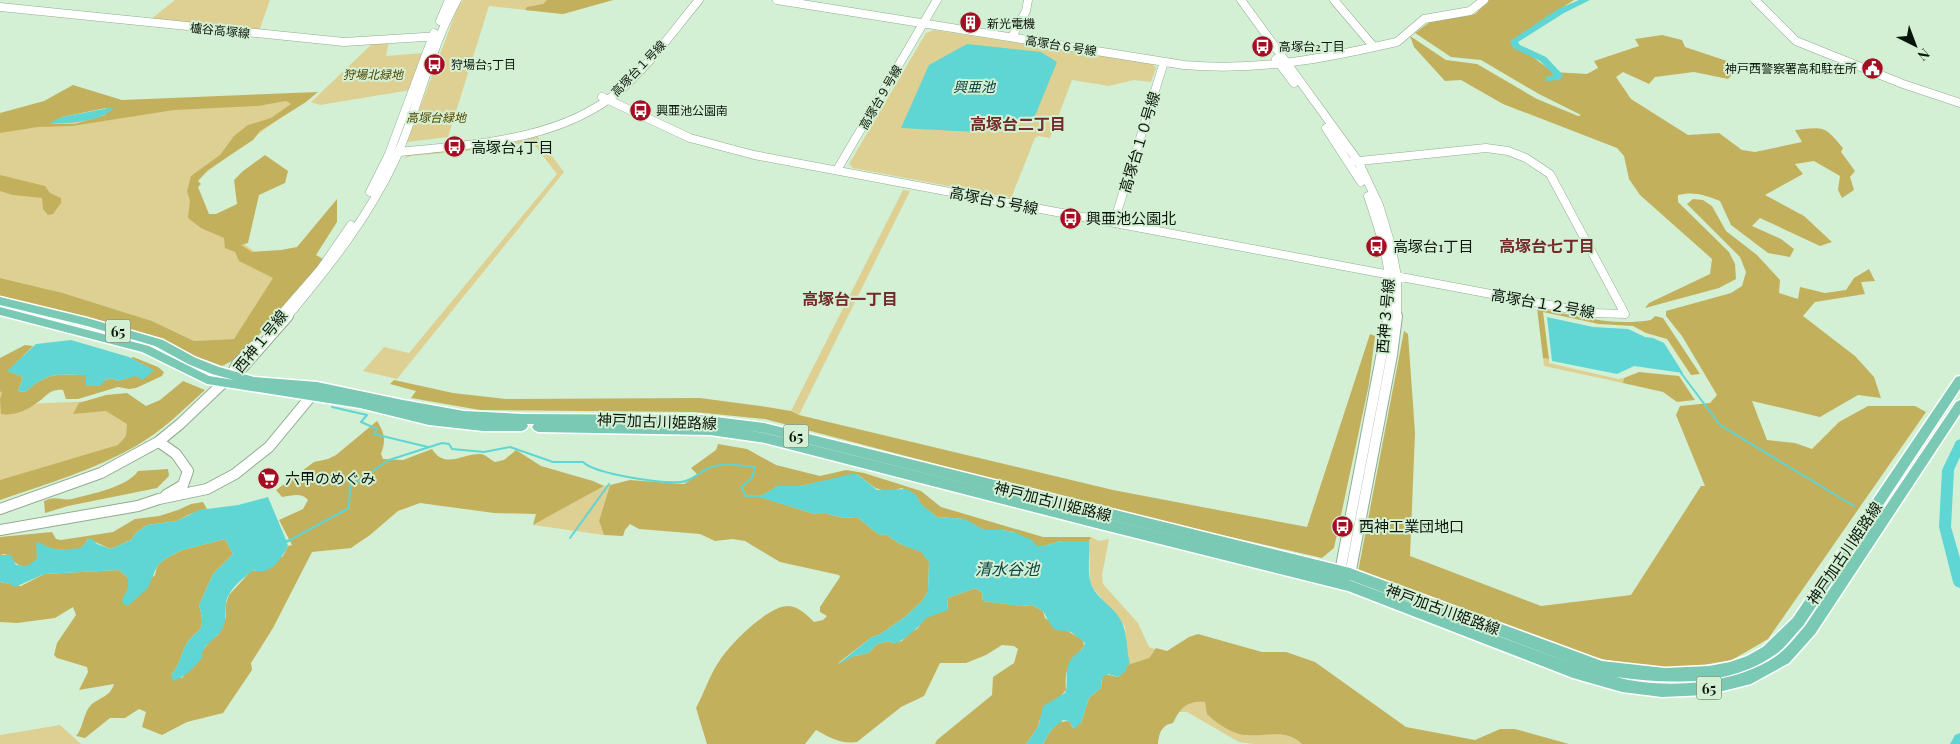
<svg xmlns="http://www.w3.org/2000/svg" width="1960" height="744" viewBox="0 0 1960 744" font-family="'Playfair Display','Noto Sans JP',serif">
  <rect width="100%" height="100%" fill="#d4f0d4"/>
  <path fill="#ded092" d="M175,0H270L259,31L151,19Z
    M463,0H613L563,14L489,6L448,137L407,142L457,9Z
    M934,30L1152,64L1156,68L1151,82L1134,80L1109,86L1072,80L1050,138L1039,136L1035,138L1011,198L853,168L849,164L926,33Z
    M389,41L386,56L423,53L411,90L320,105L311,102L374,42Z
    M310,96L196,180V197L211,220L284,273L234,339L194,341L152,321L63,293L0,278V131L125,114Z
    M537,136L564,172L397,379L363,371L384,347L409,353L557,174L532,142L476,150L411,156L403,159L410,154L519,141Z
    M903,190L910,191L799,415L791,411Z
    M1543,358L1549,359V363L1618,379L1624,378L1623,383L1544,366Z
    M0,384L22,404L124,400L135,424L124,446L0,485Z
    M610,485L599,521L604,535L533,525L604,486Z
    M1091,537L1099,541L1109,539L1102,575L1103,584L1138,623L1149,647L1155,649L1149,658L1130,664L1127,658L1125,627L1093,588L1090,582L1089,541Z
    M1194,701L1205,702L1247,736C1265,734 1287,730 1302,744H1254L1239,742L1187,712H1178L1184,705Z
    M60,725L81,744H0V735Z"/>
  <path fill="#c3b05d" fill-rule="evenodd" d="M547,0H613L563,14L525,10L527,7L543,4Z
    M1489,0H1574L1511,41L1553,72L1587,74L1598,68L1594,61L1639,46L1635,39L1662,35L1682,40L1685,47L1727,61L1733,74L1728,79L1694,72L1655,77L1649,84L1623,72L1616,77L1631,99L1688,135L1719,133L1742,150L1755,152L1802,142L1795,130C1824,127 1824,125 1843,148L1841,152L1855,171L1850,177L1854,190L1842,198L1838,190L1840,176L1814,161L1795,164L1803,174L1765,195L1804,216L1832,242L1820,246L1760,218L1752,226L1781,239L1794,249L1790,257L1768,253L1731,225L1720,201C1705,195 1694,191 1678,195V202L1729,252L1735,264L1736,279L1719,288L1645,308L1649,303L1710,274L1712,259L1640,195L1629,179L1624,156L1617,148L1503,104L1461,80L1445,81L1414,47L1410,36L1446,60L1477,64L1537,99L1578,116L1581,115L1539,94L1481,60L1451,57L1415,33L1431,21L1475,14Z
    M73,85L122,100L318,92L306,102L260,131L253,140L208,170L198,181L201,184L198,187L209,214H216L237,204L234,180L243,171L265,155L288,171L285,183L259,195L248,243L241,245L252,252L281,250L297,247L337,199V222L316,255L323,259L296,294L238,358L222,366L87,317L0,299V278L63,293L152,321L194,341L234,339L273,278L239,261L235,252L225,248L224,238L201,228L188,218L190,201L187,191L191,176L220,155L234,136L248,125L271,118L291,104L286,101L258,106L174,110L72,126L38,127L0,133V113L44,101ZM106,108L105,115L75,124H50L62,117Z
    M0,175L45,186L50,193L61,198V203L53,214L48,215L43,209L42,198L13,195L0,191Z
    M1693,199L1703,200L1712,206L1726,231L1757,255L1780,280L1779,293L1798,299L1800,287L1825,293L1846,290L1854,278L1869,269L1875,281L1861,282L1865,294L1815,302L1803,316L1855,356L1874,377L1881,398L1858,395L1820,417L1752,401L1767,440L1795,443L1812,449L1839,422L1868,406H1915L1926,412L1768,639L1732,660L1685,668L1637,667L1581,654L1358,572L1404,331L1408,334L1415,433L1410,556L1541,606L1631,595L1701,486H1705L1676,415L1680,406L1710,403L1717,395L1682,336L1666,316V311L1731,293L1742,286L1746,272L1740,257L1687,204Z
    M1537,308C1574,315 1613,327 1651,320L1655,316L1663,318L1700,374L1691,375L1667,339L1646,333L1633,326L1599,324L1543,312L1549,359L1543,358Z
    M1370,334L1375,336L1369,384L1334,548L1322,558L1108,509L765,419L694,412L480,410L411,398L416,391L390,384L394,380L453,393L506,399L700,398L767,407L791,411L799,415L1113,490L1307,527Z
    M25,345L33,346L8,371L23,377L18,391L25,392C47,372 57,374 86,375V386L112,378L117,381L153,370L131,358L133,357L158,367L164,372L162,376L136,388L129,389L118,387L78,399H66L63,390C49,388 46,398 35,404C26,411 12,416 1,414L0,399L2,393L0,391V358Z
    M1639,372L1679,376L1695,400L1677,402L1663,392L1623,383L1624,378Z
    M183,381L205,390C183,410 162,431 136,446C94,470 46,484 0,500V480L118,445L126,436L127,424L106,411L73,414L79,403L106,395L127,393L146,406L160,400Z
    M377,421C385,434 386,440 381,454L383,459L403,460L432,449C445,470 463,453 481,454C487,455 490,460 495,462L504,460L516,450L541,466L593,481L604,486L533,525L536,514L494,513L420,503L398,511L370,535L351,548L312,552L273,628L251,663L252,670L223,713L187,722L162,735L142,727L146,712L139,709L125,718H110L85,738L76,736C84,727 83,713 91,705C100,697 110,697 114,684L79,690L88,672L87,667L57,658L54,655L57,643L76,615L73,607L55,618L17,623L0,622V582L21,586L44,574L119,570L128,578V589L122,601L155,575L157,566L165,559L182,550L225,539L233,554L213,574L199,605C208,637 195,626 185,647C179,658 181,664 171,675L182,678L210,641L218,635L226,617V604L229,595L251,571H258L283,556L288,546L292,545L279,520L303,509L308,500C301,492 292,496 282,497L276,490L314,462L328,459L336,455Z
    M718,444L747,449L776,465L820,476L846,470L864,473L921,491L941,507L1043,537H1091L1089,541H1061L1044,546H1037L1014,532L1002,530H984L964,519L937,517L920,504L919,500L902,488C877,495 875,487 857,474L800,486H778L760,497L815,514H828L844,518L857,517L878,534L887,535L900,544L921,551L929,562L928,591L923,600L905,617L879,635L872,637L837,664L854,656L868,653L877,644L889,641L893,643L902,641L910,632L917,629L925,618L948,609L947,598L976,588L982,593L983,601L1022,606L1032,605L1043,611L1045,618L1083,640L1084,646C1071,663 1064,666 1066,690L1039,721L1038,727L1026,744H935L937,740L992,695L993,677L1014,663L1018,649L1014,646L1002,645L986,655L966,663H940L924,696L901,707L857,742C841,744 830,738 816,730L805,744H707L696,708C704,693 710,674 720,660C731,643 768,606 788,606C798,606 807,615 814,622L823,620L827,616L820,612V607L840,577L839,575L780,562L745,541L732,539L715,541L700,534L639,529L630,524L625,530L623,536L604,535L599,521L610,485L630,480L684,484L698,475L691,468L716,450Z
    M168,469L169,476L157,488L68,506L45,513L44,501C57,495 60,501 72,499C90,494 128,487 138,471Z
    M203,502L207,509L190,514L177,521L147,525L136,533L131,540L111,549L88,539C86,542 84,546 81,548C77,551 55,550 49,548L37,556V559C23,574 16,563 5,554L0,555V537L52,532L56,539L61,540L113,532L135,519L159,516L178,510L191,504Z
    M1198,634L1262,652H1286L1315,662L1406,727L1475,740L1500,729H1515L1569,744H1302C1284,727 1264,738 1245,735C1232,734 1216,723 1207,714L1205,702C1187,700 1180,708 1173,723C1161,725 1159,734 1158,744H1043L1051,730L1059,722L1069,721L1073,728L1081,723L1089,698L1101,688L1102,678L1105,674L1118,677L1125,671L1127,665L1149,658L1156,648L1167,651L1189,637Z"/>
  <path fill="#5fd5d4" d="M967,44L1041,52L1057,62L1035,116L983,126L975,132L901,128L929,65Z
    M114,107C104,122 67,123 50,124L49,123L62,117Z
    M1547,317L1593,327L1628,329L1645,337L1653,338L1664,343L1683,373L1634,366L1617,374L1552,361Z
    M71,340L129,357L154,370L143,380L136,376L117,381L112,378L105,380L100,386H86V375C56,374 48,372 25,392L18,391L23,377L7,371L36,344Z
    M852,474H857L877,490L907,489L916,495L921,504L937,517L965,519L984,530H1002L1014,532L1032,540L1037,546H1044L1061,541H1089C1090,554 1087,573 1091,584C1096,598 1113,606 1120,619C1128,632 1126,650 1130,664L1127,665L1126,671L1118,677L1108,674L1102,678L1101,688L1089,698L1081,723L1074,729L1069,721L1063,720L1051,730L1043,744H1026L1038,727L1043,706L1065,693C1069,685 1064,672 1070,661C1073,654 1083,652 1085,643L1071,632L1056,630L1052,627L1043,611L1032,605L1020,606L983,601L982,593L976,588L947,598L948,610L926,618C918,628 907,638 895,644L889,641L877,644L868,653L854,656L837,665L872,637L879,635L905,617L923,600L928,591L929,562L921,552L900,544L887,535L878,534L857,517L844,518L828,514H815L759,497L778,486H800Z
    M268,497L286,540L289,539L290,541L287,543L288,546C283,555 275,569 264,571C259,572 256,570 252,571C242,579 227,591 226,604C225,614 227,622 221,631C215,640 201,645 202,658C194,668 185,677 173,681L171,675C180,665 179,658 185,647C195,626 208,637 199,605L213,574L233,554L225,539L182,550L165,559L157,566L148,588L129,605H124L122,599L128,589V578L119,570L44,574L15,587L10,584L0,582V555H11L16,565L27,566L37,559L36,543L38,542C52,549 54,550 69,549C81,548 81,550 88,539L91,538L97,544L111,549L131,540L136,533L147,525L177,521L199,510L238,505Z"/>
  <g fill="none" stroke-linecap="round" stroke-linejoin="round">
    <path stroke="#5fd5d4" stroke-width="2" d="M1681,373L1720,425L1854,506
      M332,407L367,415L361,422L377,429L374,434L428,447
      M570,538L609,484
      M288,541L349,508L350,486L389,460L442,443L449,444L452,449L484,452L510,447L553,462H583C595,474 662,484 681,482C692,481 699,472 709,468C722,462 741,466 755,467L752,478L741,487L746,496H761"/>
    <path fill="#5fd5d4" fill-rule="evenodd" d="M1579,0H1590L1564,13L1518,42L1520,45L1546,57L1563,75L1560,80L1546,81V77L1554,75L1540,61L1513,48L1510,41L1558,9Z
      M1960,439V457L1954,470L1951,527L1960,558V588L1955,586L1953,582L1939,527L1942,470L1956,441Z
      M1960,733V744H1950L1955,735Z"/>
    <defs>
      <path id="tertiary-far1" d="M777,0L1184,65C1249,71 1311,61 1374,47L1334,0
        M1241,0L1358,161L1379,205L1391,245L1397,276V317
        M1755,0L1796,41L1903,84L1960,103
        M0,7L344,42L440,36
        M440,21L449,0
        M1012,37L1026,11L1028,0
        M1374,47L1397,42L1424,19L1470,11L1484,0
        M1276,59L1294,83
        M602,97L690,138L754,155L1592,313L1625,314L1550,174L1526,158L1508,151L1486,148L1350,162
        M1326,128L1361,182
        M392,153C468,144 556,143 618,92C649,66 673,31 699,0
        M837,170L937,0
        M370,192L389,154L434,33
        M1368,196C1381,235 1395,275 1388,317
        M1114,222L1164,62
        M279,317L320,270L351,225
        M287,317C328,268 368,218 395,160C419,107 429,51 457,0"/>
      <path id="tertiary" d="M279,317L280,316
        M233,372L237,364L254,346
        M159,442L176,454L188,471L183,485L166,495
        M0,509L101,473L158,442L180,424L222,384L244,366L288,316
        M0,530L138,506L159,499L207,489L235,474L269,447L312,395
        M1339,577L1389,316
        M1349,580L1392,355L1397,316"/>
      <path id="primary" d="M0,297L87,318L163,340L196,358L219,367L254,377L317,382L403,400L464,411L523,414L700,415L764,423L1350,568L1602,661L1665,668L1709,666L1730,662L1747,656L1763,647L1793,618L1956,377L1960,376V389L1803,626C1793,636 1785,649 1773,656C1728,687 1667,684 1616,677C1664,690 1738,685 1779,654C1789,646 1797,635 1805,626L1956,402L1960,400V414L1815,634L1789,663L1751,684L1707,695L1662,697L1622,692L1573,678L1348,591L1100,529L765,443L710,435L538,432L534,430L532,427L534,424H527L528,426L526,429L522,431H483L429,425L360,408L207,384L142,352L0,315V307L149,346L209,376L234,380L212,374L188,364L155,346L87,326L0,305ZM659,424L700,425H704ZM743,430L764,433L1323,573L765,433ZM1349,580H1350L1581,667Z"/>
    </defs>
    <use href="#tertiary-far1" stroke="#91ab91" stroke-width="9"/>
    <use href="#tertiary" stroke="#91ab91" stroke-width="12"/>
    <use href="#primary" stroke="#fff" stroke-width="3"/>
    <use href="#tertiary-far1" stroke="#fff" stroke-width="8"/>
    <use href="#tertiary" stroke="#fff" stroke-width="10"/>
    <use href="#primary" fill="#79c9b4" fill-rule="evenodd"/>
  </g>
  <defs>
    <symbol id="building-disc" viewBox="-11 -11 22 22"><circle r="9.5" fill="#a60d22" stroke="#d4f0d4"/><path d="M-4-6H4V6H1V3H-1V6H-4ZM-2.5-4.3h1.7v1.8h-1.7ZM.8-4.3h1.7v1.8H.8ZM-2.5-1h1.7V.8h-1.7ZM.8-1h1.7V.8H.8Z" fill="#fff"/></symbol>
    <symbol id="bus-disc" viewBox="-11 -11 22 22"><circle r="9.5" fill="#a60d22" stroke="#d4f0d4"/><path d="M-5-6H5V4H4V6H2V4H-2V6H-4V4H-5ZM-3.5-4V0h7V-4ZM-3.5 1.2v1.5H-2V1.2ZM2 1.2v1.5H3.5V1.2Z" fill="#fff"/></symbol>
    <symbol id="civic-disc" viewBox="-11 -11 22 22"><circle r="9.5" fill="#a60d22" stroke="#d4f0d4"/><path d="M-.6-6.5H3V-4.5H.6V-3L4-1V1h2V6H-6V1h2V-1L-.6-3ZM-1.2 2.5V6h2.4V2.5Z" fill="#fff"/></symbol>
    <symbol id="supermarket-disc" viewBox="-11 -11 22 22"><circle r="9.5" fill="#a60d22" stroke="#d4f0d4"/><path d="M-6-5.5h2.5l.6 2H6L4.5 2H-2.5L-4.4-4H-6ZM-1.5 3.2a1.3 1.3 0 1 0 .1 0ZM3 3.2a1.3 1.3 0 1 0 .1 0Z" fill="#fff"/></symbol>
  </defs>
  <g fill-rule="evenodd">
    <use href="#building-disc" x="958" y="10" width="25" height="25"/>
    <use href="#bus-disc" x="1250" y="34" width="25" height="25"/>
    <use href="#bus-disc" x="422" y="52" width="25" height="25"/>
    <use href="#civic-disc" x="1860" y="56" width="25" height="25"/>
    <use href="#bus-disc" x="628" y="98" width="25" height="25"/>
    <use href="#bus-disc" x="442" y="134" width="25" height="25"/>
    <use href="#bus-disc" x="1058" y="206" width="25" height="25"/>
    <use href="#bus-disc" x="1364" y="234" width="25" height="25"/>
    <use href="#supermarket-disc" x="256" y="466" width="25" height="25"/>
    <use href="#bus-disc" x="1330" y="514" width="25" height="25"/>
  </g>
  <g text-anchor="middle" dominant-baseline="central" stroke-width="4" stroke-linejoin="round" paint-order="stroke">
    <g font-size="12" fill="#0c150c" stroke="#d4f0d4" text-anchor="start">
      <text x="987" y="23">新光電機</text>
      <text x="1279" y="46">高塚台2丁目</text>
      <text x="451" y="64">狩場台5丁目</text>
      <text x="1857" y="68" text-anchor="end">神戸西警察署高和駐在所</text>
      <text x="656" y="110">興亜池公園南</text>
    </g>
    <g font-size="12" fill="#0c150c" stroke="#d4f0d4">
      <text transform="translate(220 30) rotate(6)">櫨谷高塚線</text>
      <text transform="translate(1061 45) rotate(9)">高塚台６号線</text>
      <text transform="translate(638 68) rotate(-46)">高塚台１号線</text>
      <text transform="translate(880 97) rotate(-60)">高塚台９号線</text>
    </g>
    <g font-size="12" font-style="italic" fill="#544701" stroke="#d4f0d4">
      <text x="373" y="74">狩場北緑地</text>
      <text x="436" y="117">高塚台緑地</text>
    </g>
    <g font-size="14" font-style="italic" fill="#0c4343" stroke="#d4f0d4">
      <text x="974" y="86">興亜池</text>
    </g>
    <g fill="#d4f0d4" stroke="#485748" stroke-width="1">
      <rect x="105.5" y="319.5" width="25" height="23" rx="4"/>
      <rect x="783.5" y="424.5" width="25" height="23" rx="4"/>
      <rect x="1696.5" y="676.5" width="25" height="23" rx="4"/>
    </g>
    <g font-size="14" font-weight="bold" fill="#0c150c">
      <text x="118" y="331">65</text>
      <text x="796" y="436">65</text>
      <text x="1709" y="688">65</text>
    </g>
    <g font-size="15" fill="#0c150c" stroke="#d4f0d4">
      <text transform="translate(1139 142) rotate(-73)">高塚台１０号線</text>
      <text transform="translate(994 200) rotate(11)">高塚台５号線</text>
      <text transform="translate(1543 303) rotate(10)">高塚台１２号線</text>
      <text transform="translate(1385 316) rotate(-85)">西神３号線</text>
      <text transform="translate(260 341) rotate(-51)">西神１号線</text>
      <text transform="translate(657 421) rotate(2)">神戸加古川姫路線</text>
      <text transform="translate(1053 501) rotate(14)">神戸加古川姫路線</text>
      <text transform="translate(1844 553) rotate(-56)">神戸加古川姫路線</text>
      <text transform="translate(1443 609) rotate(20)">神戸加古川姫路線</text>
    </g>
    <g font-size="15" fill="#0c150c" stroke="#d4f0d4" text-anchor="start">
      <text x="471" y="147">高塚台4丁目</text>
      <text x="1086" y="218">興亜池公園北</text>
      <text x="1393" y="246">高塚台1丁目</text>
      <text x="285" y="478">六甲のめぐみ</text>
      <text x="1359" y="526">西神工業団地口</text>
    </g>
    <g font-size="16" font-weight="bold" fill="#722b2a" stroke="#d4f0d4">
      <text x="1018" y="123">高塚台二丁目</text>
      <text x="1547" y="245">高塚台七丁目</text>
      <text x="850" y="298">高塚台一丁目</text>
    </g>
    <g font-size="16" font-style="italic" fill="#0c4343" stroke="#d4f0d4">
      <text x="1007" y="568">清水谷池</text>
    </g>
  </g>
  <g transform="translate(1915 45) rotate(138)" stroke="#d4f0d4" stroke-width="4" paint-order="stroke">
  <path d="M0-4L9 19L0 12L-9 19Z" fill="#0c150c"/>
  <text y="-8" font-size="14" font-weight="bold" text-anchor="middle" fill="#0c150c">N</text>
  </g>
</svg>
